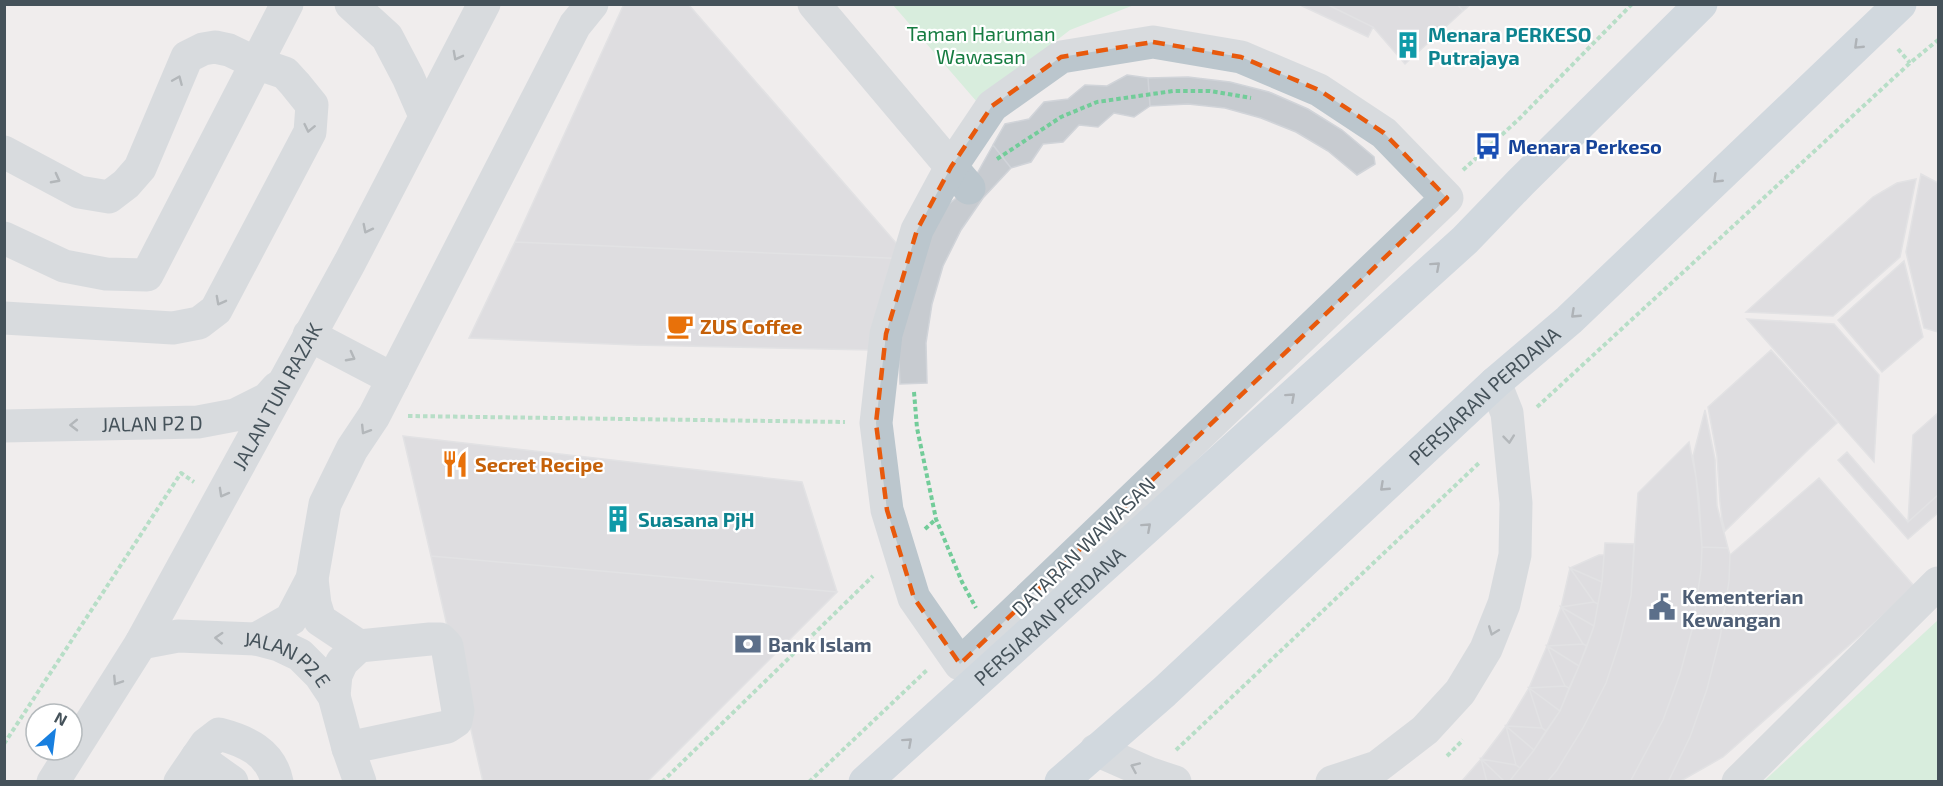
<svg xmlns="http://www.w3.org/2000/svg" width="1943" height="786" viewBox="0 0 1943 786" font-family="'Exo 2',sans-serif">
  <rect width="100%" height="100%" fill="#f0eded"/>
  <path fill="#baeeca" d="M893,5H1134L1070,30L977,102Z
    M1938,620V781H1764Z"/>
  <path fill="#c7cbd0" stroke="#d1d4d9" stroke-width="1.5" d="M624,4H688L910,259L515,242Z
    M1298,4H1326L1373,27L1368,37Z
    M1326,4H1457L1463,11L1405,64L1373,27Z
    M1457,4H1471L1463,11Z
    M1127,75L1148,78L1150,106L1134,117L1114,113L1098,127L1079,125L1063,142L1043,144L1031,162L1011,168L993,145L1005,124L1029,119L1044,102L1068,99L1085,85L1107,86Z
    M1188,77L1230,82L1269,92L1308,109L1342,130L1374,157L1375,164L1357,175L1328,151L1296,132L1261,118L1225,108L1188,104L1150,106L1148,78Z
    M993,145L1011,168L983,198L961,230L943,266L932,304L926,343L927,383L900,384L898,340L936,214L969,188Z
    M1921,174L1938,183V332L1924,328L1906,252Z
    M1916,179L1900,257L1833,316L1746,312L1873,197L1897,183Z
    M515,242L910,259L869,350L634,345L469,338Z
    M1904,261L1923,337L1882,372L1838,320Z
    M1747,319L1834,324L1879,375L1874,462Z
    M1771,350L1837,423L1809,449L1725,531L1722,519L1720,502L1717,456L1708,407Z
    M1705,410L1715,459L1717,506L1728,548L1702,547L1696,477L1693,456Z
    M1938,413V495L1908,522L1913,435Z
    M403,436L802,482L837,592L431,556Z
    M1689,442L1696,477L1699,499L1702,547L1701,570L1693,626L1680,674L1663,720L1630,782H1547L1557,770L1583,728L1606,683L1620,641L1631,596L1638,493Z
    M1847,452L1908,522L1938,495V513L1908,539L1838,460Z
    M1819,478L1915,587L1723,757L1679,782H1668L1690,737L1707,689L1720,638L1729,581L1730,555Z
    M1605,543L1634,544L1631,596L1620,641L1606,683L1583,728L1557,770L1547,782H1509L1534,750L1560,711L1579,666L1594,626L1602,582Z
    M1702,547L1728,548L1730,555L1729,581L1720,638L1707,689L1690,737L1668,782H1630L1663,720L1680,674L1693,626L1701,570Z
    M1599,555H1604L1602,582L1570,568Z
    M431,556L837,592L647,782H483Z
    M1570,568L1602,582L1598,604L1594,602Z
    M1570,568L1594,602L1561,607Z
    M1594,602L1598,604L1594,626L1561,607Z
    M1561,607L1594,626L1587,646L1583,644Z
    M1561,607L1583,644L1547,646Z
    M1583,644L1587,646L1579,666L1547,646Z
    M1547,646L1579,666L1569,688L1565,686Z
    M1547,646L1565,686L1529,688Z
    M1565,686L1569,688L1560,711L1529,688Z
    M1529,688L1560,711L1546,731L1542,728Z
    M1529,688L1542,728L1506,726Z
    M1506,726L1542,728L1546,731L1534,750Z
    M1506,726L1534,750L1520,768L1516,765Z
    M1506,726L1516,765L1481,759Z
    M1481,759L1516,765L1520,768L1509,782H1505Z
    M1481,759L1503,780L1505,782H1487Z
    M1481,759L1487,782H1461Z"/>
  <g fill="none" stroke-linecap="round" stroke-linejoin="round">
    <path stroke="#72cc99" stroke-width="4" stroke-dasharray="4.5 3" stroke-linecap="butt" d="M1898,49L1910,63
      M997,159L1061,117L1097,102L1173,91H1210L1251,98
      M1463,170L1518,120L1632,4
      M914,392L917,428L936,519L962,582L976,608
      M1537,407L1910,63L1938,40
      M408,416L845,422
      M925,529L936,519
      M4,744L181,473L194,482
      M1176,750L1480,462
      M1447,756L1463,740
      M662,782L873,576
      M809,782L927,670"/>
    <g stroke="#bbc6cd" stroke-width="33">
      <path d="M351,4L387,37L408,77L425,116"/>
      <path d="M814,4L969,188"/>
      <path d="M1153,42L1241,57L1319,90L1384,133L1447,198L960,664L914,598L887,510L876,423L886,334L917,230L951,167L992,106L1061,57Z"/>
      <path d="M4,152L79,192L109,197L126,184L140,168L187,57L203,49L215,47L229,50L256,63L285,73L295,84L312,105L310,132L216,310L199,323L173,328L4,318"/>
      <path d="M4,238L64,266L106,274L147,275L287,4"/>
      <path d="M309,335L393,379"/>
      <path id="s1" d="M4,426L198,422L235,415L267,399L277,388"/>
      <path d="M312,579L315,604L320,620L359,646"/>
      <path d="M256,639L291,619L312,579L325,504L352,449L374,416L393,379L575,25L592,4"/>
      <path id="s2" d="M141,643L178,636L256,639L279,645L300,655L320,675L334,696L348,748L360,782"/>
      <path d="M334,696L336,675L342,662L359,646L430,639H440L447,646L458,711L456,721L447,727L348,748"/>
      <path d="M1096,750L1151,774L1175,782"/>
      <path d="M197,757L232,782"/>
      <path id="s3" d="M53,782L141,643L350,262L484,4"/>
      <path d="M180,782L206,744L219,734C246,741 271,752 277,782"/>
      <path d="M1332,782L1377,767L1425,730L1460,692L1486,649L1504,604L1515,555L1516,503L1507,413L1495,383"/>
      <path d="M1738,782L1938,583"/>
    </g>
    <g stroke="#acbfcd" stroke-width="33">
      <path id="s4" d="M865,782L1465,240L1521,182L1701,4"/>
      <path id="s5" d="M1061,782L1164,692L1495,383L1569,320L1900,4"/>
    </g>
  </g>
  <defs><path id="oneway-chevron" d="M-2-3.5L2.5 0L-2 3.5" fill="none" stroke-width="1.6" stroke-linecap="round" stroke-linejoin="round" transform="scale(1.5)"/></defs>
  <g stroke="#5f6d77">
    <use href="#oneway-chevron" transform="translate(1858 45) rotate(136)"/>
    <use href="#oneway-chevron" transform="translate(1717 179) rotate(136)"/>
    <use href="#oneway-chevron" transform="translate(1436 266) rotate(-42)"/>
    <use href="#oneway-chevron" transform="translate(1575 314) rotate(137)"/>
    <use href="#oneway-chevron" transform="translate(1291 397) rotate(-42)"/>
    <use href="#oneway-chevron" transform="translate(1384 487) rotate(137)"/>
    <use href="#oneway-chevron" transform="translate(1147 527) rotate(-42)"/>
    <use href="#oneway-chevron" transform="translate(908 742) rotate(-42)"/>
  </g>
  <g stroke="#68757c">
    <use href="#oneway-chevron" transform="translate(457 56) rotate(118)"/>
    <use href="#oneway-chevron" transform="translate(178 80) rotate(-67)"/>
    <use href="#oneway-chevron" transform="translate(309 128) rotate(102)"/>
    <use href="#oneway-chevron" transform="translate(56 179) rotate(28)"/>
    <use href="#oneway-chevron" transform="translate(367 229) rotate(117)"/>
    <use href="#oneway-chevron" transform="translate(220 301) rotate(118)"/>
    <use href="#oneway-chevron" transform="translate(351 357) rotate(28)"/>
    <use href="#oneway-chevron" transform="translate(74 425) rotate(179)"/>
    <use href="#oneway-chevron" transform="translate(365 430) rotate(122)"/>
    <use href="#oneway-chevron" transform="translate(1509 439) rotate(84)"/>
    <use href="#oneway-chevron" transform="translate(223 493) rotate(119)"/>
    <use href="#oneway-chevron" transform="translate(1493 631) rotate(111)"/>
    <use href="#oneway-chevron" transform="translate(219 638) rotate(-177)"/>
    <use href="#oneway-chevron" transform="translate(117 681) rotate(123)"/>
    <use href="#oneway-chevron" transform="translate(1135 767) rotate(-156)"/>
  </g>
  <path d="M0 0H1943V786H0ZM1153,42L1241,57L1319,90L1384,133L1447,198L960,664L914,598L887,510L876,423L886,334L917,230L951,167L992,106L1061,57Z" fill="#f0eded" fill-opacity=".55" fill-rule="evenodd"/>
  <path fill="none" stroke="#e8590c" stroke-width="4.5" stroke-dasharray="12 8" stroke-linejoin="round" d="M1153,42L1241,57L1319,90L1384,133L1447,198L960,664L914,598L887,510L876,423L886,334L917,230L951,167L992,106L1061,57Z"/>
  <defs>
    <symbol id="building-bare" viewBox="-9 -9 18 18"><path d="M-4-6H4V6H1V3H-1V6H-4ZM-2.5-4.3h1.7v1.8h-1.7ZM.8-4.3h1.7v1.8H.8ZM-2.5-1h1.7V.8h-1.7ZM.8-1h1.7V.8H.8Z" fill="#0f9aa8" stroke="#fff" stroke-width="2.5" paint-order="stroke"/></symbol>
    <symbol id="bus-bare" viewBox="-9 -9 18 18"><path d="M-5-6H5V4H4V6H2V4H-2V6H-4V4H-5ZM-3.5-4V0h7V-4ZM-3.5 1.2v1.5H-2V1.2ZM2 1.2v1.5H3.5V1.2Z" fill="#1a4fb4" stroke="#fff" stroke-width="2.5" paint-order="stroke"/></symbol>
    <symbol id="cafe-bare" viewBox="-9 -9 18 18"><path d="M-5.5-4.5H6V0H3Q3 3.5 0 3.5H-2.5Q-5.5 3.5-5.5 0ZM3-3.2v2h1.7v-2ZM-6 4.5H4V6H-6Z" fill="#e8710a" stroke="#fff" stroke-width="2.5" paint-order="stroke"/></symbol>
    <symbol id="restaurant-bare" viewBox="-9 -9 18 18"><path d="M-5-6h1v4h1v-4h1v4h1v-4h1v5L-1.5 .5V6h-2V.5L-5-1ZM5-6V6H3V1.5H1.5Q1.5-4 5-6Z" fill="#e8710a" stroke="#fff" stroke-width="2.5" paint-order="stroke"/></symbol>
    <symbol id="civic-bare" viewBox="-9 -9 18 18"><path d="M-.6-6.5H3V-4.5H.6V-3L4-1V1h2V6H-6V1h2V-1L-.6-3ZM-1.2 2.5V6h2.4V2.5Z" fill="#5c6f8a" stroke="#fff" stroke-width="2.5" paint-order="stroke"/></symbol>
    <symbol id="bank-bare" viewBox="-9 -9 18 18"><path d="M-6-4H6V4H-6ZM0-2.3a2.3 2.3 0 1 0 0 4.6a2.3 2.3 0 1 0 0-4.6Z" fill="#5c6f8a" stroke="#fff" stroke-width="2.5" paint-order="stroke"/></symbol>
  </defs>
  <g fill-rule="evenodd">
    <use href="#building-bare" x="1389" y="26" width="38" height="38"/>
    <use href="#bus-bare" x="1469" y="127" width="38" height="38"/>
    <use href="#cafe-bare" x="661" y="307" width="38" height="38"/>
    <use href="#restaurant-bare" x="436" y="445" width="38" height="38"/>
    <use href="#building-bare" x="599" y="500" width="38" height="38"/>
    <use href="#civic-bare" x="1643" y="588" width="38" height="38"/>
    <use href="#bank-bare" x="729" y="625" width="38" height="38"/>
  </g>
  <g text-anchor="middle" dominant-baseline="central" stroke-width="4.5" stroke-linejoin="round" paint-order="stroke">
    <g font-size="20" fill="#167c41" stroke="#fff">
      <text x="981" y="33">Taman Haruman<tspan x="981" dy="23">Wawasan</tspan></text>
    </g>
    <g font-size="20" font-weight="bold" fill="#0d838f" stroke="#fff" text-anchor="start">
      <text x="1428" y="34">Menara PERKESO<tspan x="1428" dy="23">Putrajaya</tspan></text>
      <text x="638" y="519">Suasana PjH</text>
    </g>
    <g font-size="20" font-weight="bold" fill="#164399" stroke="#fff" text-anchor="start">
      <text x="1508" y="146">Menara Perkeso</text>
    </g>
    <g font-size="20" font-weight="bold" fill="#c56008" stroke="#fff" text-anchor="start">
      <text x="700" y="326">ZUS Coffee</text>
      <text x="475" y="464">Secret Recipe</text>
    </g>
    <g font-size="20" fill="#45525a" stroke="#fff">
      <text stroke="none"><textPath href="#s5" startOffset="573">PERSIARAN PERDANA</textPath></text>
      <text stroke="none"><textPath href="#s3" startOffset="446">JALAN TUN RAZAK</textPath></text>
      <text stroke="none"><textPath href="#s1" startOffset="148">JALAN P2 D</textPath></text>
      <text transform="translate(1083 546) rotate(-44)">DATARAN WAWASAN</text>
      <text stroke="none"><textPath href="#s4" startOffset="248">PERSIARAN PERDANA</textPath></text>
      <text stroke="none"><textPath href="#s2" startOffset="153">JALAN P2 E</textPath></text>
    </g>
    <g font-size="20" font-weight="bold" fill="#4e5e75" stroke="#fff" text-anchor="start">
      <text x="1682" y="596">Kementerian<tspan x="1682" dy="23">Kewangan</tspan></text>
      <text x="768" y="644">Bank Islam</text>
    </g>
  </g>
  <rect width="1943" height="786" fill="none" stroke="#45525a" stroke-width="12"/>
  <g transform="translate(54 732) rotate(28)"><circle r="28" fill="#ffffff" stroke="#b5babd" stroke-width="1.5"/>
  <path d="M0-4.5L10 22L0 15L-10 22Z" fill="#187fdf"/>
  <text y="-9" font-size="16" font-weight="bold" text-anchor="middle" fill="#45525a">N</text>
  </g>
</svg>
